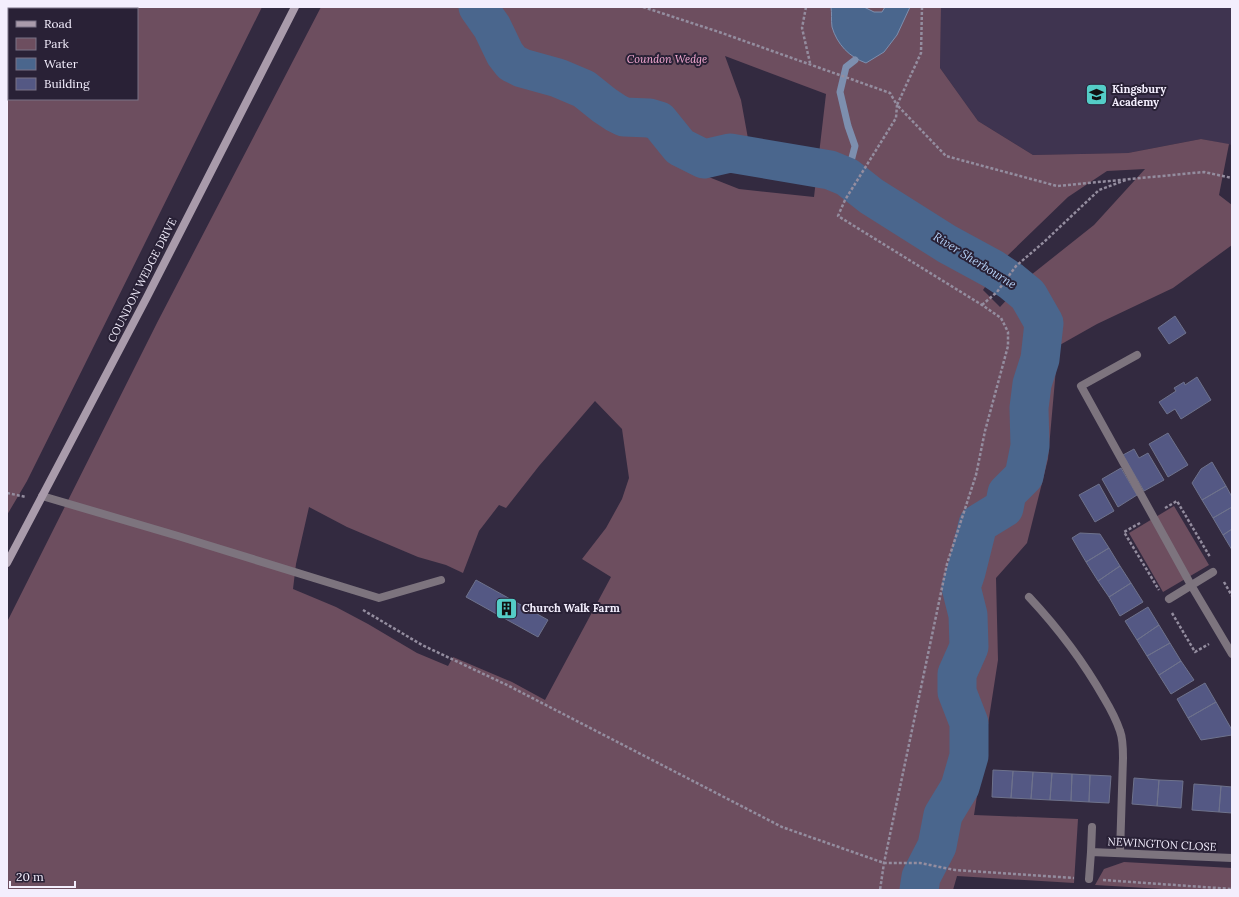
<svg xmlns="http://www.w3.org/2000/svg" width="1239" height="897" viewBox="0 0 1239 897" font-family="Lora,serif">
  <rect width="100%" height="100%" fill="#332a40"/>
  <path fill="#3f3450" d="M941,7H1232V145L1201,139L1128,153L1033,155L978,121L940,68Z"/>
  <path fill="#6d4e5f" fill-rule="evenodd" d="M7,7H262L27,481L7,515ZM9,9H137V99H9Z
    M321,7H465L481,31L500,67L526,84L576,100L623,127L640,132L691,170L739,189L814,197L826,94L725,56L741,100L749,144H728L707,148L685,138L665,111L626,104L592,80L558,67L522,58L504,24L491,7H941L940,68L978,121L1033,155L1128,153L1201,139L1229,144L1219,195L1232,205V245L1173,288L1097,324L1058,346L1048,459L1027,543L996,578L998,660L974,815L1078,819L1074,883L957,876L953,890H7V622L158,321ZM1145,169L1094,225L1026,279L1000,307L983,290L1005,258L1068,197L1107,171ZM595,401L622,429L629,478L622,499L606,528L582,559L611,577L545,700L512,682L453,657L448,666L417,653L368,624L336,607L293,589L296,564L309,507L347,527L418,557L446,565L463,573L479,531L499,505L506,508L539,466Z
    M1174,506L1209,565L1163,592L1129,533Z
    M1124,862L1232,868V890H1180L1095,885L1104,869Z"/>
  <path fill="#4a668d" stroke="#7d8faf" d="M831,7H864L874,12H882L885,7H910L897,35L884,52L866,63C849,57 837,44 832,27C831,20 832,13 831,7Z"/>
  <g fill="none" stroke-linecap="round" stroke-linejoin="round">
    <path stroke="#7d8faf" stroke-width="7" d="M847,177L855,146L848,126L840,92L846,67L855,60"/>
    <path stroke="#4a668d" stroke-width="39" d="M478,7L492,27L505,54L512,63L522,68L558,78L584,89L604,105L616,113L624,117L649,118L659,121L680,147L704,159L730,153L830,170L847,177L871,196L947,244L993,269L1011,281L1028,295L1044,323L1040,359L1032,384L1029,408L1030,446L1024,476L1007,493L1004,508L978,524L966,572L961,587L968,615L969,647L957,674V692L969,723V756L960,787L943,815L937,846L921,877L919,890"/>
  </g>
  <path fill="#545884" stroke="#6e728c" d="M1175,316L1186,333L1169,344L1158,328Z
    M1197,377L1211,400L1181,419L1175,409L1167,414L1159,402L1176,391L1174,388L1184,382L1185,385Z
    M1168,433L1188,465L1168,477L1149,444Z
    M1134,449L1139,458L1148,453L1164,480L1144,491L1123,455Z
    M1212,462L1226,486L1202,500L1192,483L1201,469Z
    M1121,468L1137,495L1118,507L1102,479Z
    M1099,484L1114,511L1095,522L1079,495Z
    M1226,486L1232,497V507L1213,518L1202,500Z
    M1232,507V529L1223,535L1213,518Z
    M1232,529V550L1223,535Z
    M1080,533L1100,534L1109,548L1086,562L1072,538Z
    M1109,548L1120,566L1098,581L1086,562Z
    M1120,566L1131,583L1109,597L1098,581Z
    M476,580L548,620L538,637L466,597Z
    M1131,583L1143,602L1120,616L1109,597Z
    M1148,607L1159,625L1137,640L1125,621Z
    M1159,625L1170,643L1147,656L1137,640Z
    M1170,643L1181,661L1159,675L1147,656Z
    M1181,661L1194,680L1171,694L1159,675Z
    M1205,683L1216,702L1188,718L1177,699Z
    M1216,702L1232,730V735L1201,740L1188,718Z
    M993,770L1013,771L1011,798L992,797Z
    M1013,771L1033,772L1031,799L1011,798Z
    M1033,772L1052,773L1050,800L1031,799Z
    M1052,773L1072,774L1071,801L1050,800Z
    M1072,774L1090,775L1089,802L1071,801Z
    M1090,775L1111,776L1109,803L1089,802Z
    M1134,778L1159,780L1157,806L1132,804Z
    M1159,780L1183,781L1181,808L1157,806Z
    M1194,784L1221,786L1219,812L1192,810Z
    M1221,786L1232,787V813L1219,812Z"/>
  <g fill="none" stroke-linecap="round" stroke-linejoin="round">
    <path stroke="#948d9f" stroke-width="2.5" stroke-dasharray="3 2" stroke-linecap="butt" d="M643,7L719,32L890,93L897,105L896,118L845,200L838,216L982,305L1001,318L1008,332V346L985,431L976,475L947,564L884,863L880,890
      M806,7L802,28L810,63
      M922,7L921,53L897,105L946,156L1057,186L1204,172L1232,178
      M982,305L997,292L1016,266L1044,242L1099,190L1126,180
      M7,493L26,497
      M1165,508L1177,501L1210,557
      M1140,523L1124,532L1159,590
      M1224,582L1232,596
      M363,610L422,645L509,686L782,827L884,863H920L955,870L1074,878
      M1172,613L1195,652L1209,644
      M1103,880L1232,889"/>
    <path stroke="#7d747e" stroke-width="8" d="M1137,355L1081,386L1191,585
      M42,496L178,536L379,598L441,580
      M1029,597C1058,628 1083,661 1104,698C1110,708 1116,719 1120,731C1123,739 1123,749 1123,758L1120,853"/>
    <path stroke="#7d747e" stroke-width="8" d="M1191,585L1232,654
      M1169,599L1213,572
      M1091,852L1232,858
      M1089,879L1091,852L1092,827"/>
    <path stroke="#a99bab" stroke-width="8" d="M7,563L147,297L295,7"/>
  </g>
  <defs>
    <symbol id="school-square" viewBox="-11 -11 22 22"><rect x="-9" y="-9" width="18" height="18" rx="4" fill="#54cdc7" stroke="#292136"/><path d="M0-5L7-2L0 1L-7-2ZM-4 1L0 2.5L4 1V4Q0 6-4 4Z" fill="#111"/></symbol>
    <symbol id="building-square" viewBox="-11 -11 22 22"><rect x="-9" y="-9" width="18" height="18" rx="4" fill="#54cdc7" stroke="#292136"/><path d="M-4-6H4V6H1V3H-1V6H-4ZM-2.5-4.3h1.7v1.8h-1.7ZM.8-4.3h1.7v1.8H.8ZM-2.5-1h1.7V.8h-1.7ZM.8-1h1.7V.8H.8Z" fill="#111"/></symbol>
  </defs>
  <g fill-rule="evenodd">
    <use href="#school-square" x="1084" y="82" width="25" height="25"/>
    <use href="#building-square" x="494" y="596" width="25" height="25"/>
  </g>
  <g text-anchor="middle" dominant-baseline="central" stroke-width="4" stroke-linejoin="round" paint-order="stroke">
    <g font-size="11" font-style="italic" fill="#f5aad3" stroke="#292136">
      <text x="667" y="59">Coundon Wedge</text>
    </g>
    <g font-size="11" font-weight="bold" fill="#f3eefd" stroke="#292136" text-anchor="start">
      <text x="1112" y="89">Kingsbury<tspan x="1112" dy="13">Academy</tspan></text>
      <text x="522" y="608">Church Walk Farm</text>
    </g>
    <g font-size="11" fill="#f3eefd" stroke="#292136">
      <text transform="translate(142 280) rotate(-63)">COUNDON WEDGE DRIVE</text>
      <text transform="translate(1162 844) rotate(3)">NEWINGTON CLOSE</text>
    </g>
    <g font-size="12" font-style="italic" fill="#b4d0f6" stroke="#292136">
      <text transform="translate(975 260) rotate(32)">River Sherbourne</text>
    </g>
  </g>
  <rect width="1239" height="897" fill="none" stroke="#f3eefd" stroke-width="16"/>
  <rect x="8" y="8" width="130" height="92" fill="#292136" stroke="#7a7386"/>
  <rect x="16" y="21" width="20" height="6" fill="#a99bab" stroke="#7a7386"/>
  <text x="44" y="28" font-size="12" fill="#f3eefd">Road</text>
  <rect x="16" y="38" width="20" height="12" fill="#6d4e5f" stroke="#7a7386"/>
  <text x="44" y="48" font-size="12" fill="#f3eefd">Park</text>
  <rect x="16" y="58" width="20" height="12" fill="#4a668d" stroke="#7a7386"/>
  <text x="44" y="68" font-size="12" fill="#f3eefd">Water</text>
  <rect x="16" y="78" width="20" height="12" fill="#545884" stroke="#7a7386"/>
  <text x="44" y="88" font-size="12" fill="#f3eefd">Building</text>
  <path d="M10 881v6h65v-6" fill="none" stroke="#f3eefd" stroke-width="2"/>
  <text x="16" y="881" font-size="12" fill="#f3eefd" stroke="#292136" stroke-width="3" paint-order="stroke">20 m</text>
</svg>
